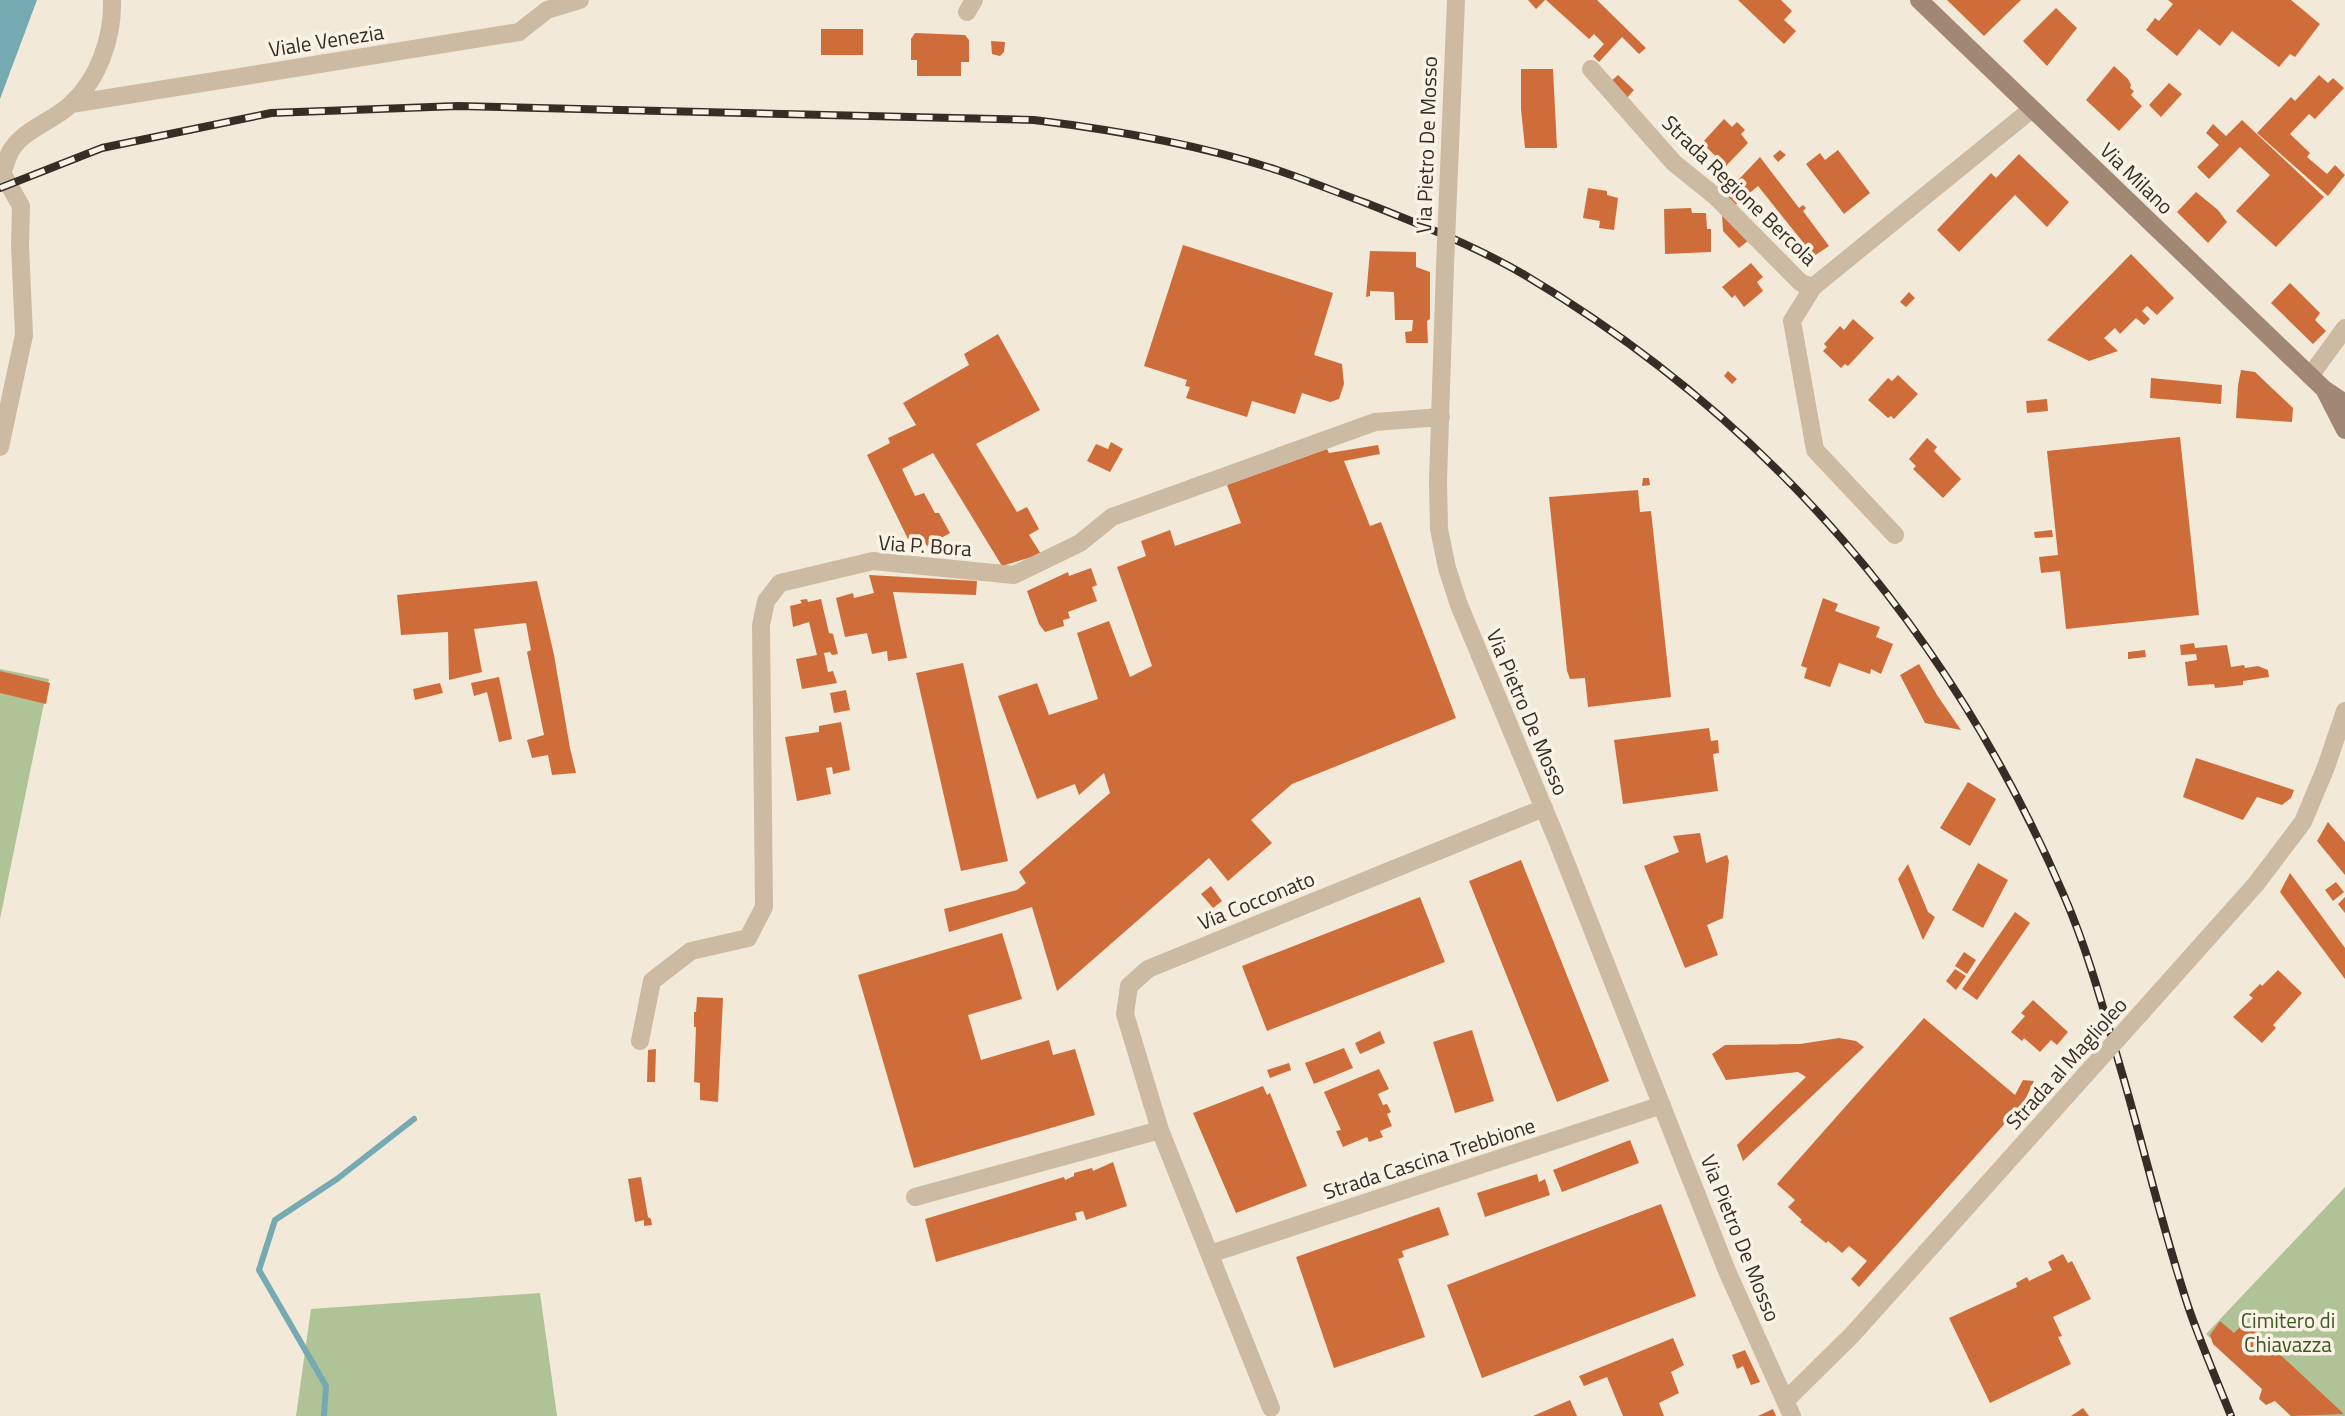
<svg xmlns="http://www.w3.org/2000/svg" width="2345" height="1416" viewBox="0 0 2345 1416" font-family="'Titillium Web',sans-serif">
  <rect width="100%" height="100%" fill="#f3e9d8"/>
  <path fill="#b0c397" d="M0,669L49,679L0,919Z
    M2345,1187V1416H2291L2206,1334Z
    M540,1293L557,1416H296L311,1309Z"/>
  <path fill="#75aab2" d="M0,0H37L0,99Z"/>
  <g fill="none" stroke-linecap="round" stroke-linejoin="round">
    <path stroke="#75aab2" stroke-width="6" d="M324,1416L326,1386L259,1270L275,1220L337,1179L414,1119"/>
  </g>
  <path fill="#cf6d3a" d="M1528,0H1545L1536,9Z
    M1546,0H1597L1646,48L1639,54L1622,37L1599,62L1593,56L1604,44L1594,34L1589,39Z
    M1738,0H1781L1792,11L1784,20L1796,31L1784,44Z
    M1947,0H2021L1984,36Z
    M2168,0H2291L2320,24L2295,57L2290,54L2279,67L2232,31L2220,46L2199,29L2177,56L2146,30L2155,18L2159,21L2173,4Z
    M2056,8L2077,28L2047,66L2023,41Z
    M821,29H863V55H821Z
    M915,33L965,35L969,40V62H961V76H917V60H911V39Z
    M991,41L1005,42L1004,52L1000,56L992,54Z
    M2114,66L2128,79L2131,85L2130,88L2134,91L2131,95L2142,106L2119,131L2086,100Z
    M1521,69H1553L1557,148H1525L1521,109Z
    M1618,75L1634,90L1626,99L1609,83Z
    M2319,75L2328,83L2333,78L2344,88L2315,119L2309,114L2290,134L2310,153L2307,157L2327,174L2335,165L2345,175L2328,196L2257,133L2291,97L2295,101Z
    M2169,83L2182,94L2161,117L2149,105Z
    M1724,119L1732,127L1737,122L1745,130L1741,134L1748,143L1726,166L1702,143Z
    M2242,120L2324,197L2276,247L2236,211L2270,175L2240,147L2209,179L2197,167L2219,145L2206,133L2213,124L2226,136Z
    M1780,150L1786,155L1778,162L1773,156Z
    M1838,150L1870,193L1844,214L1806,164L1820,153L1825,160Z
    M2019,154L2069,202L2047,227L2015,195L1959,252L1937,230L1991,173L1996,178Z
    M1760,157L1799,208L1803,205L1806,208L1803,211L1829,246L1814,256L1758,186L1733,207L1722,197Z
    M1588,188L1607,191V195L1618,198L1614,230L1599,228L1600,221L1583,218Z
    M2196,192L2218,210L2227,222L2208,243L2177,212Z
    M1691,208L1692,213H1706L1707,229H1711V252L1665,254L1664,209Z
    M1722,213L1749,240L1739,248L1723,231Z
    M1183,245L1333,293L1314,355L1342,364L1344,384L1339,399L1330,402L1302,393L1295,414L1252,401L1247,417L1186,398L1190,387L1185,386L1187,380L1144,366Z
    M1370,251L1416,252V267L1430,272V319L1427,321L1428,343H1406L1405,332L1412,331L1413,320H1395L1394,292L1370,291V296L1366,297Z
    M2131,254L2174,298L2157,315L2147,306L2142,311L2150,319L2144,325L2136,318L2120,334L2115,328L2104,338L2118,351L2089,361L2047,340Z
    M1751,263L1763,277L1757,282L1763,291L1744,307L1735,295L1732,298L1722,287Z
    M2290,283L2320,313L2315,320L2326,331L2313,344L2271,303Z
    M1909,292L1915,298L1906,307L1900,302Z
    M1853,319L1874,338L1848,366L1845,364L1841,368L1823,351L1827,347L1824,344L1840,326L1844,330Z
    M998,334L1040,410L976,444L1017,512L1027,507L1039,529L1029,535L1041,554L1002,566L933,453L902,469L915,496L924,493L935,513H939L950,533L927,546L920,534L908,539L867,455L890,443L888,438L916,425L903,403L969,365L964,354Z
    M2241,370L2255,372L2293,408L2292,422L2236,418L2238,385Z
    M1728,371L1737,379L1732,384L1724,376Z
    M1898,375L1918,394L1894,419L1891,416L1888,418L1868,400L1888,378L1892,381Z
    M2151,378L2222,385L2221,404L2150,398Z
    M2047,399L2048,411L2027,413L2026,401Z
    M2180,437L2199,615L2066,629L2060,571L2041,573L2039,557L2058,555L2047,451Z
    M1927,438L1937,447L1934,451L1961,479L1943,498L1913,469L1916,466L1909,459Z
    M1111,442L1123,449L1110,472L1087,461L1096,444L1108,449Z
    M1378,445L1380,454L1344,461L1370,526L1381,522L1456,718L1292,784L1251,820L1272,843L1228,881L1209,858L1057,991L1032,907L949,932L944,909L1017,890L1026,883L1019,872L1110,793L1104,773L1079,795L1075,784L1037,799L998,696L1037,683L1049,715L1098,699L1077,633L1109,621L1130,677L1152,666L1117,567L1146,556L1141,541L1170,530L1175,546L1241,523L1227,485L1327,449L1329,453Z
    M1643,478H1649L1650,485L1642,486Z
    M1638,490L1640,512L1651,511L1671,697L1588,707L1585,678L1570,679L1567,671L1549,497Z
    M2052,530L2053,537L2035,538L2034,532Z
    M1091,568L1097,585L1092,587L1097,601L1068,612L1070,618L1063,620L1064,626L1045,632L1039,624L1027,591L1068,572L1069,576Z
    M869,575L977,581L976,595L893,592L907,658L888,661L887,651L872,654L867,633L845,637L836,598L853,593L854,598L874,593Z
    M537,581L554,655L570,748L576,773L552,775L548,755L532,758L527,740L544,735L527,652L531,650L526,623L474,629L482,672L449,680L448,632L401,635L397,595Z
    M1823,598L1838,604L1835,611L1880,627L1876,637L1893,644L1881,674L1871,669L1870,674L1839,663L1830,687L1804,678L1807,668L1801,666Z
    M807,599L808,602L821,599L829,633L833,634L838,654L832,655L830,652L824,653L828,672L833,671L837,683L802,689L796,659L817,655L809,622L793,627L790,606L802,603L800,600Z
    M2194,643L2195,648L2227,645L2231,667L2244,665L2245,668L2258,666L2268,670L2269,677L2243,681V685L2215,688L2214,684L2188,686L2185,662L2197,660L2196,654L2181,655L2180,645Z
    M2145,650L2146,657L2128,659V652Z
    M963,663L1008,861L961,871L916,673Z
    M1919,664L1937,695L1961,730L1925,723L1900,675Z
    M0,671L50,683L46,704L0,693Z
    M499,677L512,739L499,742L487,692L474,696L471,683Z
    M440,683L443,693L415,700L413,689Z
    M846,690L850,710L834,713L830,693Z
    M841,722L850,770L833,774L832,767L826,768L831,794L797,801L785,737L819,732V726Z
    M1709,728L1711,741L1718,740L1719,753L1713,754L1718,791L1623,804L1614,740Z
    M2196,758L2294,790L2291,798L2282,805L2257,797L2243,820L2183,797Z
    M1968,782L1996,799L1970,846L1940,828Z
    M2328,822L2345,842V875L2317,841Z
    M1700,833L1706,863L1727,855L1729,861L1723,918L1707,925L1718,955L1685,968L1644,866L1679,852L1673,836Z
    M1521,860L1609,1081L1557,1102L1469,881Z
    M1978,863L2008,880L1983,928L1952,910Z
    M1908,864L1928,912L1935,917L1923,940L1898,879Z
    M2290,873L2345,948V979L2280,892Z
    M2336,882L2344,892L2333,901L2325,890Z
    M1211,886L1222,901L1213,908L1201,894Z
    M1420,897L1445,962L1267,1031L1242,966Z
    M2345,897V913L2338,904Z
    M2015,912L2030,923L1977,1000L1962,989Z
    M1002,933L1022,999L968,1015L981,1060L1049,1040L1053,1055L1075,1049L1095,1115L914,1168L858,975Z
    M1964,952L1976,960L1967,974L1955,966Z
    M1955,969L1966,976L1956,990L1946,981Z
    M2278,970L2302,993L2273,1025L2276,1028L2262,1043L2233,1017L2253,998L2249,995L2260,984L2262,986Z
    M697,997L723,998L718,1102L700,1100V1083L694,1082L696,1027H694V1012H696Z
    M2033,1000L2068,1032L2057,1045L2051,1040L2040,1052L2024,1038L2022,1041L2011,1032L2025,1016L2021,1013Z
    M1924,1018L2015,1095L2023,1080L2034,1081L2024,1102L1859,1287L1851,1279L1867,1261L1849,1246L1842,1253L1828,1241L1826,1243L1800,1222L1802,1220L1788,1207L1795,1200L1777,1184Z
    M1472,1030L1494,1101L1455,1113L1433,1042Z
    M1380,1031L1385,1043L1360,1054L1355,1043Z
    M1839,1038L1856,1041L1864,1047L1743,1161L1737,1145L1806,1077L1798,1072L1726,1080L1712,1054L1725,1045L1800,1044Z
    M1344,1048L1353,1068L1314,1084L1305,1063Z
    M656,1049L655,1082H647L648,1050Z
    M1289,1063L1291,1070L1270,1078L1267,1070Z
    M1379,1069L1389,1089L1378,1094L1383,1105L1387,1104L1391,1112L1387,1114L1392,1126L1380,1131L1383,1137L1369,1142L1367,1137L1343,1147L1336,1131L1341,1130L1324,1092Z
    M1263,1086L1267,1095L1270,1093L1307,1186L1236,1213L1193,1113Z
    M1630,1140L1639,1163L1562,1192L1553,1170Z
    M1113,1162L1127,1206L1086,1220L1083,1211L1075,1213L1077,1220L936,1262L925,1219L1064,1177L1065,1180L1074,1176V1173L1092,1168L1093,1171Z
    M1537,1174L1539,1182L1545,1179L1550,1195L1485,1217L1477,1193Z
    M641,1177L648,1217L651,1219L652,1225L644,1226V1220L635,1222L628,1179Z
    M1661,1204L1696,1296L1482,1378L1447,1285Z
    M1439,1207L1449,1235L1402,1251L1404,1257L1398,1259L1425,1337L1334,1368L1296,1257Z
    M2063,1254L2068,1263L2072,1261L2091,1299L2053,1317L2062,1336L2058,1337L2071,1364L1990,1403L1949,1318L2017,1287L2016,1283L2027,1277L2029,1281L2052,1270L2048,1262Z
    M2220,1321L2234,1333L2245,1322L2344,1414L2291,1416L2275,1401L2266,1405L2259,1399L2262,1389L2213,1344L2210,1335Z
    M1673,1338L1684,1365L1671,1372L1679,1393L1659,1403L1664,1416H1623L1607,1377L1584,1386L1579,1376Z
    M1745,1350L1760,1382L1751,1385L1743,1366L1737,1369L1732,1355Z
    M1570,1400L1577,1416H1533Z
    M2083,1408L2089,1416H2071Z
    M1773,1409L1776,1416H1758Z"/>
  <g fill="none" stroke-linecap="round" stroke-linejoin="round">
    <path stroke="#ccbaa3" stroke-width="18" d="M967,12L974,0
      M1591,69L1674,163L1715,196L1801,283L1813,287L2032,109
      M71,104L519,32L547,10L580,0
      M1448,194L1456,0
      M1445,266L1438,481L1439,529L1447,568L1459,605L1557,840L1727,1271L1792,1416
      M1813,287L1792,321L1815,450L1895,535
      M2310,376L2345,328
      M0,447L24,335L20,246L21,206L2,173C5,166 7,158 10,152C23,129 52,122 70,105C99,79 113,37 112,0
      M2140,1014L2256,884L2303,822L2326,767L2345,711
      M640,1041L652,981L691,951L748,938L764,907L761,625L766,601L780,583L873,561L1014,575L1080,543L1112,517L1375,422L1441,417
      M915,1197L1160,1130
      M1210,1254L1662,1105
      M1785,1401L1852,1335L2086,1074
      M1271,1408L1160,1130L1125,1014L1129,986L1148,969L1544,808"/>
    <path stroke="#a08874" stroke-width="18" d="M1919,0L2324,389L2345,403
      M2324,389L2345,430"/>
    <defs>
      <path id="rail" d="M0,188L102,148L271,113L458,106L1034,120C1115,130 1198,144 1277,170C1307,180 1336,192 1366,203C1419,224 1473,245 1523,274C1770,420 1952,634 2065,898C2090,956 2106,1019 2124,1080C2146,1156 2164,1234 2189,1309C2202,1346 2217,1381 2231,1416"/>
    </defs>
    <use href="#rail" stroke="#362d26" stroke-width="8"/>
    <use href="#rail" stroke="#faf3e5" stroke-width="5" stroke-dasharray="16" stroke-linecap="butt"/>
    <path stroke="#ccbaa3" stroke-width="18" d="M1445,266L1448,194
      M2086,1074L2140,1014"/>
  </g>
  <g text-anchor="middle" dominant-baseline="central" stroke-width="7" stroke-linejoin="round" paint-order="stroke">
    <g font-size="21" fill="#362d26" stroke="#faf3e5">
      <text transform="translate(326 40) rotate(-9)">Viale Venezia</text>
      <text transform="translate(1426 145) rotate(-88)">Via Pietro De Mosso</text>
      <text transform="translate(2137 178) rotate(44)">Via Milano</text>
      <text transform="translate(1740 190) rotate(44)">Strada Regione Bercola</text>
      <text transform="translate(925 545) rotate(4)">Via P. Bora</text>
      <text transform="translate(1528 712) rotate(67)">Via Pietro De Mosso</text>
      <text transform="translate(1256 900) rotate(-22)">Via Cocconato</text>
      <text transform="translate(2066 1063) rotate(-48)">Strada al Maglioleo</text>
      <text transform="translate(1429 1158) rotate(-18)">Strada Cascina Trebbione</text>
      <text transform="translate(1741 1238) rotate(68)">Via Pietro De Mosso</text>
    </g>
    <g font-size="21" fill="#415628" stroke="#faf3e5">
      <text x="2288" y="1320">Cimitero di<tspan x="2288" dy="24">Chiavazza</tspan></text>
    </g>
  </g>
</svg>
